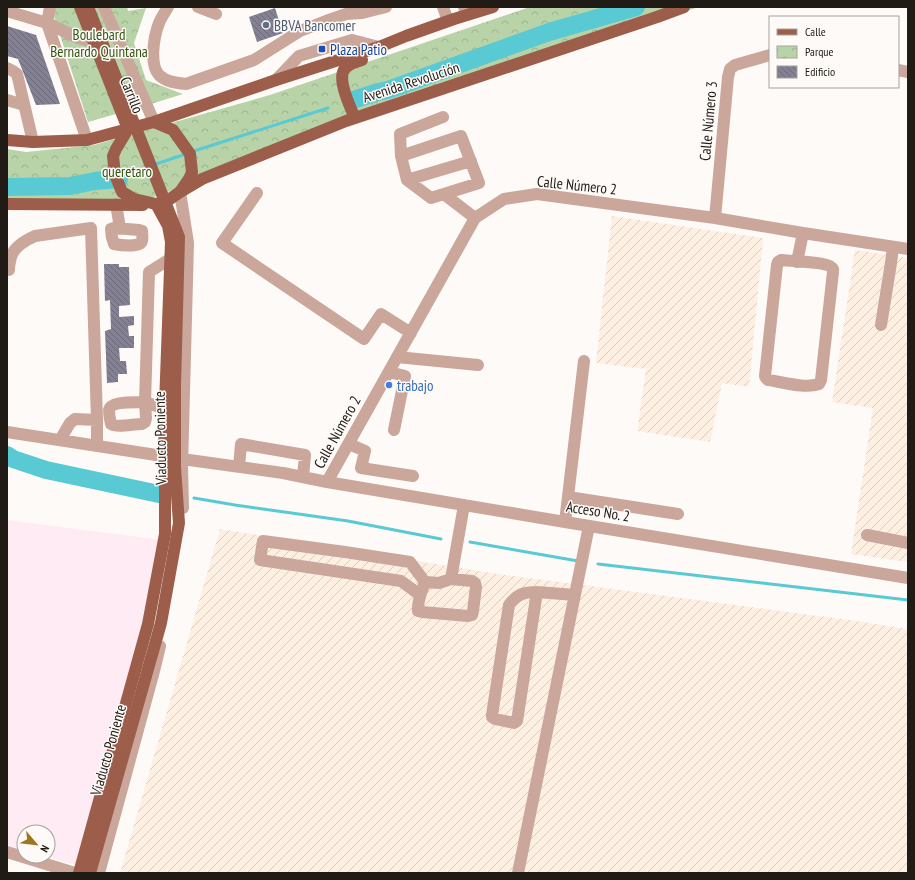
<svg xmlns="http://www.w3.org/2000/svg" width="915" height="880" viewBox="0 0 915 880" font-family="'PT Sans Narrow',sans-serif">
  <defs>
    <pattern id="industrial-furrows" width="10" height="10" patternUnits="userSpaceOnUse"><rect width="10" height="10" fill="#fdf0e2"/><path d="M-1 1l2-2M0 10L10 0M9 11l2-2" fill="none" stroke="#d9cdc1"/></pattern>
    <pattern id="park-crowns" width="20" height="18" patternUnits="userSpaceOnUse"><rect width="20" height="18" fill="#b8d3a7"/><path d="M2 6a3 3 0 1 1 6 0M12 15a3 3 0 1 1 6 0" fill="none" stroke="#9eb58f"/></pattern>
    <pattern id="building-back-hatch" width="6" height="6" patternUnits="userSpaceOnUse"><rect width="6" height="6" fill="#848194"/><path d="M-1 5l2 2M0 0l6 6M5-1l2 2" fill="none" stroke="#6c6978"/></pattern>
  </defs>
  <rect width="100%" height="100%" fill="#fefaf7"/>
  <path fill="url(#industrial-furrows)" d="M612,216L763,238L749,387L722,383L710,442L637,431L646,369L596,363Z
    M855,250L908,258V562L851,554L873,408L832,402Z
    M220,529L498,574L857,621L908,629V873H120Z"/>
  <path fill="#feebf4" d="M7,520L162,540L151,606L78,866L46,856H48V832H24V850L7,845Z"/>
  <path fill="url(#park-crowns)" d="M51,7H127L128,11L146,8L134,43L146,80L183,94L154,103L88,122Z
    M530,7H699L436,91L133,205L7,209V149L26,152L94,145L270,95Z"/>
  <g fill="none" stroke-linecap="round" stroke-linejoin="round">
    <path stroke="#59cad3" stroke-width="3" d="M191,152L328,108
      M156,164L186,154
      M194,498L235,505L348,521L441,539
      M470,542L578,561
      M598,564L908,600"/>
    <path stroke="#59cad3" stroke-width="18" d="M356,99L378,92L388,90L549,32L636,7
      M7,187L70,186L95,181L119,179
      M7,455L13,459L46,470L159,494"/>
  </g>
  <path fill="url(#building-back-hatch)" d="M275,8L283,33L257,42L249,17Z
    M7,26L36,35L60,104L36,105L18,59L7,56Z
    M104,264H119V267H129L130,305L119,306V317L134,316V325L128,326L129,336H134V348H119L120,361H126L127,374H118V382L107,383L105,331L111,329L110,300L105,301Z"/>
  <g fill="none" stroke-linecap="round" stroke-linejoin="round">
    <path stroke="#caa69b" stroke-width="12" d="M50,7L47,23L87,140
      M104,7L154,122
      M168,7C165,12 161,18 159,23C154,36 149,64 159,75C166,82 177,83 186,84L254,60L300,31L326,21L346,14L362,13L386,7
      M198,7L216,14
      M443,7L448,21
      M464,7L467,15
      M7,11L47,23L78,38L93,42
      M7,68L13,71L17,74L33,142
      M898,70L908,72
      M276,80L299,56L352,40L379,47
      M7,100L24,105
      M401,156L461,136L479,183L431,198L407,180L401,156L400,134L443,117
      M407,180L471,161
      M180,192L188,243L182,467L183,508
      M257,193L222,243L364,339L381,314L411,333
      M445,195L475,218
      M116,204L120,228
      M715,218L728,77L730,69L735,65L770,55
      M114,228L139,230L142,231C142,234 143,238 142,241C140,248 119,245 114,244C112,239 111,234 111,229Z
      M781,260C790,261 826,262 831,267C834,269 833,269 833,272L821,380L819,384C805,389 783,382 768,380L766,378L765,376L777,265L778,262Z
      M797,262L803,233
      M9,270C9,266 10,261 11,257C14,247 26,240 35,236L91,228L97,420L75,419L70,423L60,440
      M881,325L891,263L893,247
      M397,357L478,365
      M389,372L405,376L394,430
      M145,402L146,418L145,422L142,424C133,424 117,428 111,424C110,420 109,414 109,410C111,400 137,403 145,402Z
      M165,409L145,402L149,272L170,259
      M7,432L182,459L283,473L327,482L565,522L908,578
      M349,444L365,451L361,468L413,476
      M97,446V420
      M239,467L241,444L305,455L303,477
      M327,482L475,218L504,199L537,194L715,218L803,233L908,249
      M568,497L678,514
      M565,522L584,361
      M867,535L908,543
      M451,579L472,581L475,583L476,587L473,611L472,615L468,616L422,612L418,611C417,601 422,591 425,582L439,583Z
      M451,579L464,505
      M537,592L517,721L514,723L495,719L492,717V715L509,605C517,594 524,592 537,592L575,595
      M420,595L401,581L260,560L263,541L345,552L410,562L425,582
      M7,852L75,873
      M99,873L154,671L160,646
      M518,873L589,526"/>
    <path stroke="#9c5e4b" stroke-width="12" d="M80,7L128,129
      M355,118C350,107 339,83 343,72C346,64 355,62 362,60
      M128,129L116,149L113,156L115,175L122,192L134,199L156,204L167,201L180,192L189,179L192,172L190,154L173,130L154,122
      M7,140L33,142L87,140L154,122L276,80L379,47L406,36L454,19L493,7
      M180,192L202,179L346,121L657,17L684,7
      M7,204L143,205
      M79,873L148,624L165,534V457L164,432L171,242L168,226L156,204"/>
    <path stroke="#9c5e4b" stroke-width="12" d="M88,7L179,237L175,385V468L179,523L161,623L90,873"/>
  </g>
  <circle fill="#5c6f8a" stroke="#fefaf7" stroke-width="1.5" cx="266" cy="25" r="4"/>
  <rect fill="#1a4fb4" stroke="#fefaf7" stroke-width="1.5" x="318" y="45" width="8" height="8" rx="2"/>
  <circle fill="#3f7fe0" stroke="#fefaf7" stroke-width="1.5" cx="389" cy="385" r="4"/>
  <g text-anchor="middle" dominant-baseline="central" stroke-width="3" stroke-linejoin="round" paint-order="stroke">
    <g font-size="15" fill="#4e5e75" stroke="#fefaf7" text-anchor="start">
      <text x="274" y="25">BBVA Bancomer</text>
    </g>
    <g font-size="15" fill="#31560f" stroke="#fefaf7">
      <text x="99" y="34">Boulebard<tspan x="99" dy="17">Bernardo Quintana</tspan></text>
      <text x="127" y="171">queretaro</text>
    </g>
    <g font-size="15" fill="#164399" stroke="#fefaf7" text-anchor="start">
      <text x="330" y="49">Plaza Patio</text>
    </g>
    <g font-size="15" fill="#211b15" stroke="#fefaf7">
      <text transform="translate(411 82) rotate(-18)">Avenida Revolución</text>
      <text transform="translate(132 95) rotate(68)">Carrillo</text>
      <text transform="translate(708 121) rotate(-85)">Calle Número 3</text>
      <text transform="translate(577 185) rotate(6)">Calle Número 2</text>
      <text transform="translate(337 432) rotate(-61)">Calle Número 2</text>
      <text transform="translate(160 438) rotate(-91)">Viaducto Poniente</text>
      <text transform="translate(598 511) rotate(9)">Acceso No. 2</text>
      <text transform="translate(108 750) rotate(-74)">Viaducto Poniente</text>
    </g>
    <g font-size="15" fill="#366cbe" stroke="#fefaf7" text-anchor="start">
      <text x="397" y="385">trabajo</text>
    </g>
  </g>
  <rect width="915" height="880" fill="none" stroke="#211b15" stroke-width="16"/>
  <rect x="769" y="16" width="130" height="72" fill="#fefaf7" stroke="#a6a19d"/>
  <rect x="777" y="29" width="20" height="6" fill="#9c5e4b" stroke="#a6a19d"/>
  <text x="805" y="36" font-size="12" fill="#211b15">Calle</text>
  <rect x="777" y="46" width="20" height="12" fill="url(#park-crowns)" stroke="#a6a19d"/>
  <text x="805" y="56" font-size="12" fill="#211b15">Parque</text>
  <rect x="777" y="66" width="20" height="12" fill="url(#building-back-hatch)" stroke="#a6a19d"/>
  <text x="805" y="76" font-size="12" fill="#211b15">Edificio</text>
  <g transform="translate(36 844) rotate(118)"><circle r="19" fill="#fefaf7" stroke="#a6a19d"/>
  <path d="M0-3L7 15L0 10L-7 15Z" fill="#9b7722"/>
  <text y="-6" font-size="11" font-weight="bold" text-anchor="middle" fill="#211b15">N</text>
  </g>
</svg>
